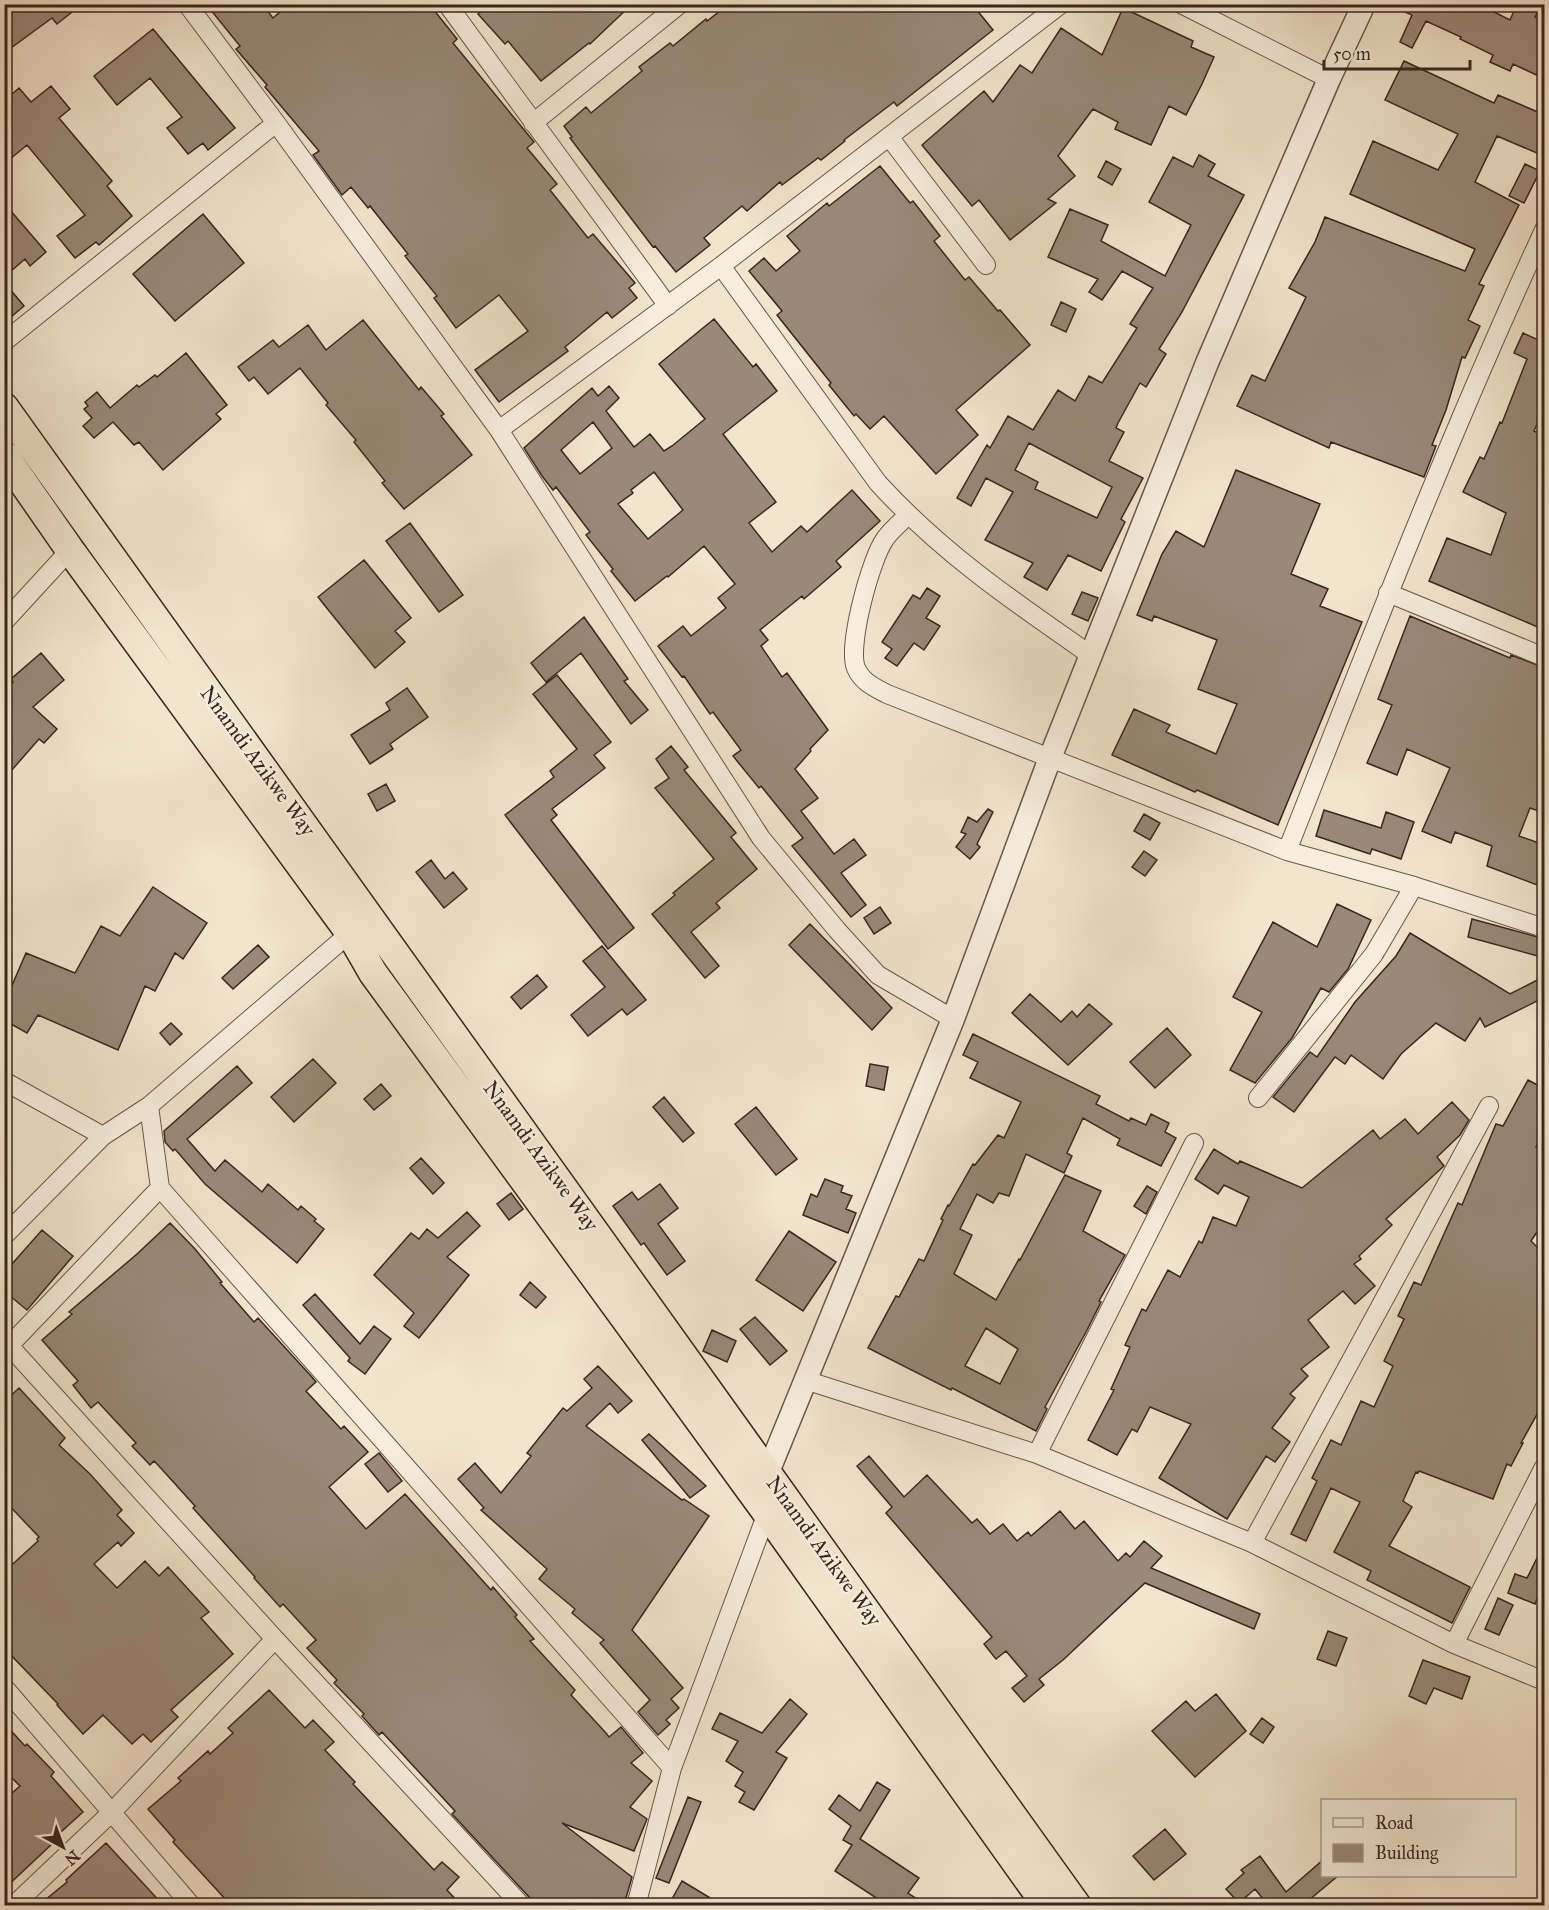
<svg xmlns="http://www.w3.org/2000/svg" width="1549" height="1910" viewBox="0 0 1549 1910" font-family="'IM FELL Great Primer',serif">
  <rect width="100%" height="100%" fill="#f2e5cd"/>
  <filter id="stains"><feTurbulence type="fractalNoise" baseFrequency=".00333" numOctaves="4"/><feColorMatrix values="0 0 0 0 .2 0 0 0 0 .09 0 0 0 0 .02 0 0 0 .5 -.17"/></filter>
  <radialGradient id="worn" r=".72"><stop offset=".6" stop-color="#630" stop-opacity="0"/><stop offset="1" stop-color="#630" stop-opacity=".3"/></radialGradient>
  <path fill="#998979" stroke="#39261f" stroke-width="1.5" fill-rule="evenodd" d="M4,4H82L57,24L52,18L4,53Z
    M206,4H262L273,18L289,4H429L457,39L453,43L534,142L527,148L557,184L550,190L588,238L593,234L635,283L629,288L637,298L612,318L607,312L565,347L568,351L499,402L475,370L528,331L499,295L456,328L434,298L437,296L405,256L408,254L370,206L368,208L351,187L342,195L313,155L319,151L265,87L267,85L236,49L240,46Z
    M472,4H632L590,44L589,43L541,81L508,41L505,44L478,14L480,12Z
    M729,4H972L993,30L897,106L894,102L844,140L845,141L821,160L818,158L782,185L780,182L747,211L742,206L704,238L710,245L676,272L655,246L653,247L570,138L572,137L564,126L586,107L591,113L642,71L639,67L670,43L673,46L706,19L707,21Z
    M1388,4H1478L1510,20L1517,4H1530L1539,9L1535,17L1545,21V79L1513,64L1510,71L1490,62L1493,55L1460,39L1461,37L1426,21L1412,48L1400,42L1412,15Z
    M1123,8L1193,41L1191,47L1214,57L1202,84L1186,115L1169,106L1151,145L1115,129L1118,122L1093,109L1058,156L1075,176L1048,199L1056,203L1010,240L979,200L972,206L922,145L984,91L993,102L1020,65L1032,73L1061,28L1102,55Z
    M153,29L235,128L208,150L203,143L188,154L167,128L182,117L150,78L117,105L94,76Z
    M1404,61L1494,103L1498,95L1545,115V136L1537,153L1497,136L1475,182L1519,205L1479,284L1484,286L1468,320L1480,326L1465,358L1462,357L1446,410L1432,445L1436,446L1424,477L1331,442L1329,448L1237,406L1252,375L1265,381L1306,297L1289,288L1315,242L1325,217L1465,271L1475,249L1350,194L1373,141L1438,170L1458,134L1385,100Z
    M51,86L70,109L59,118L112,181L107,186L132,216L99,245L96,242L75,258L57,236L85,215L27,145L4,164V101L19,88L31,102Z
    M1199,155L1215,164L1208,176L1244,195L1182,312L1159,349L1166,354L1146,387L1140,383L1118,423L1116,428L1124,432L1109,461L1143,478L1121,519L1125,522L1101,571L1068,555L1047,590L1024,577L1033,563L985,540L1013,492L986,478L971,506L957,498L987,445L990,448L1008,416L1033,430L1058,390L1075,401L1089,376L1102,383L1137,328L1130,324L1153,288L1122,271L1102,300L1089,292L1098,279L1048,257L1070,209L1108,225L1101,241L1165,276L1191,225L1149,202L1173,157L1193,167ZM1029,443L1112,487L1097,518L1035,489L1038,482L1015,470Z
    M1106,161L1121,169L1112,185L1098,177Z
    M1525,164L1540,171L1524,203L1509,196Z
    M880,166L910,203L913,201L940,236L934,241L965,280L969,277L998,311L1000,310L1030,345L956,410L978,435L936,474L884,416L870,429L856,414L854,416L829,385L831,383L777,315L782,311L749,271L764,258L776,271L800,251L787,236L827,203L829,206Z
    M4,203L46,252L30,266L25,259L4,277Z
    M203,214L244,263L175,321L133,274Z
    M4,282L24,306L4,323Z
    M1061,302L1076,309L1066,332L1051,325Z
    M714,319L753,367L756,364L777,391L723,434L776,502L749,523L772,552L801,526L807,532L852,490L880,521L836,561L841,567L804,599L802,596L760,630L768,640L761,646L782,677L787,673L828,730L810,749L811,751L795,769L818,798L801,811L834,854L854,839L866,855L841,873L866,905L851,917L792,846L803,838L761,786L759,788L733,756L741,750L713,712L710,714L684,676L682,677L658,646L683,626L691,636L726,608L718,598L735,584L704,546L668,577L667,576L635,601L611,571L613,569L586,535L590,532L556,487L553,490L542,476L524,448L592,388L598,396L609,386L619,398L606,411L634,447L650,434L664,451L672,446L705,419L659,364ZM593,422L612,448L580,474L561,450ZM654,472L683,510L648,539L618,504L633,493L631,490Z
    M363,320L419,390L421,387L444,414L441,416L472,455L404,509L382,483L385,481L354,442L356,440L326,405L328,403L300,368L268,394L254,377L249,381L238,367L273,340L279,347L308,325L326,350Z
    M1523,333L1545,343V405L1534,431L1545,436V630L1429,581L1447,538L1491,555L1506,513L1463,492L1480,457L1484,459L1500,422L1502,423L1527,359L1514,353Z
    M186,353L227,405L216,414L221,419L163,470L139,442L134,445L113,422L94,438L83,426L92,418L84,409L88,406L85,402L97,392L110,408L137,385L139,387L155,375L157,377Z
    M1236,470L1320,504L1291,574L1328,589L1320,606L1362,622L1278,825L1197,790L1195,792L1112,755L1134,709L1170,725L1166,732L1216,754L1237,704L1198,689L1217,640L1154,616L1152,621L1137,615L1162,554L1176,531L1204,547Z
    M410,523L463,595L439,612L386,541Z
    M364,560L411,618L395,631L405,642L375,668L318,597Z
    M927,588L940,596L926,618L940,626L924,650L914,643L897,666L885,658L892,649L882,642L913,595L920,599Z
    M1082,592L1098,598L1088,621L1072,614Z
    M1410,616L1510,658L1511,655L1545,668V809L1540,807L1539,811L1530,808L1519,836L1545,845V888L1487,866L1492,846L1455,832L1451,843L1422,831L1450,768L1407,749L1397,775L1367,763L1392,705L1378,699Z
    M584,617L628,679L624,681L648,710L631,724L581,653L546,682L531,663Z
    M41,653L64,680L33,707L57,729L44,743L39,739L4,779V693L13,682L11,679Z
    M557,675L611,742L594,755L605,768L552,809L557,815L551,820L634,928L608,949L505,815L554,777L550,771L577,749L533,694Z
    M407,688L428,717L390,744L393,749L370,764L351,735L390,710L386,703Z
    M671,746L688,767L684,770L736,833L731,837L757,869L716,903L720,908L691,932L719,966L705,978L652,914L675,895L673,893L714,859L655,788L669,778L656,759Z
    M386,784L395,801L377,811L368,794Z
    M988,809L993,812L977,844L980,847L970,859L956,847L966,834L961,832L968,817L977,822Z
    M1324,810L1381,828L1386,812L1414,822L1401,859L1372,849L1370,854L1316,836Z
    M1144,814L1160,823L1150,840L1134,831Z
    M1144,851L1157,860L1145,876L1132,867Z
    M431,860L445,879L453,872L467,889L444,908L416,872Z
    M153,887L207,923L183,959L175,953L155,991L145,986L118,1050L38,1015L27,1033L4,1020V1004L26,953L75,973L101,926L120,936Z
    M1337,904L1371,920L1348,969L1329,992L1321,988L1292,1038L1255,1083L1230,1070L1262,1012L1233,997L1273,922L1317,947Z
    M880,907L891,923L874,934L864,918Z
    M1472,919L1545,939V958L1468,937Z
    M810,924L892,1008L872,1030L789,945Z
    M1410,933L1510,994L1545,976V997L1485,1027L1480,1018L1465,1041L1436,1023L1401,1054L1383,1079L1351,1055L1345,1064L1335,1057L1294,1112L1273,1097L1310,1052L1317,1057L1355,1002L1396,956Z
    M258,945L269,957L233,989L222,978Z
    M602,946L646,1000L627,1015L622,1009L588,1036L571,1015L605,987L583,961Z
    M537,975L547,987L521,1009L511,997Z
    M1030,994L1061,1022L1072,1011L1077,1017L1089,1004L1112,1024L1068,1065L1012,1013Z
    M171,1023L182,1034L170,1045L160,1033Z
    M1167,1028L1191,1055L1155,1088L1130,1062Z
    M973,1034L1100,1096L1096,1104L1129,1121L1131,1118L1146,1125L1151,1114L1169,1123L1165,1132L1176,1138L1161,1166L1117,1145L1120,1139L1083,1118L1067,1153L1072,1156L1064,1173L1026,1154L1009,1196L999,1193L993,1203L977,1194L960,1229L972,1235L954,1274L996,1300L1019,1259L1020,1260L1065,1175L1101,1191L1083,1231L1125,1255L1099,1301L1101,1302L1086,1332L1045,1407L1047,1409L1036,1431L952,1388L951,1390L868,1348L896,1296L899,1297L919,1259L924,1261L943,1220L941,1219L948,1205L949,1206L973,1164L975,1165L998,1135L1004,1138L1021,1102L970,1078L978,1062L963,1055ZM986,1328L1018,1349L1000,1384L965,1366Z
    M313,1059L336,1083L294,1122L271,1097Z
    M870,1064L888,1067L884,1090L866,1086Z
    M237,1066L252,1083L187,1139L215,1171L225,1160L262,1192L268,1184L298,1210L301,1206L316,1219L314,1221L324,1229L297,1263L205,1184L175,1149L173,1151L165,1142L164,1131Z
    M1528,1080L1545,1089V1131L1536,1147L1545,1150V1220L1531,1241L1545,1255V1400L1521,1443H1523L1511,1466L1507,1464L1493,1499L1419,1471L1418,1473L1416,1472L1403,1501L1412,1507L1389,1546L1470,1587L1452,1623L1367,1580L1371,1571L1334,1552L1360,1502L1331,1488L1306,1541L1291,1534L1317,1481L1312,1478L1331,1440L1341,1445L1361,1401L1374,1407L1393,1366L1384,1361L1404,1319L1398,1316L1414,1282L1421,1285L1458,1203L1462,1205L1496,1124L1503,1126Z
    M381,1084L391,1096L374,1110L364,1099Z
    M664,1097L694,1133L683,1142L653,1107Z
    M1452,1102L1469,1120L1460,1135L1437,1157L1444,1166L1386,1219L1392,1225L1359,1256L1361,1259L1354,1264L1375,1286L1355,1304L1343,1291L1308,1320L1329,1347L1301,1369L1308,1376L1290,1394L1295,1398L1272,1428L1290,1442L1275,1462L1266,1456L1227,1519L1159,1478L1191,1424L1150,1407L1137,1432L1132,1429L1117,1455L1088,1440L1114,1390L1111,1389L1130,1347L1125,1345L1142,1309L1146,1311L1168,1270L1180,1277L1199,1241L1202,1243L1213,1217L1236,1226L1249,1197L1224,1185L1218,1194L1195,1179L1214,1149L1238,1164L1240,1161L1302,1188L1373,1130L1380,1139L1405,1119L1418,1134Z
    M756,1107L797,1159L776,1175L735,1124Z
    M421,1158L444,1183L433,1194L410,1168Z
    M825,1179L843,1186L841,1192L852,1196L846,1209L856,1213L848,1233L803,1215L811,1194L817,1197Z
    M660,1184L678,1208L658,1224L685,1261L667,1275L644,1243L641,1245L613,1206L632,1192L638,1200Z
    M1147,1186L1157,1192L1146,1214L1134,1206Z
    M511,1193L523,1209L509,1220L497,1204Z
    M467,1212L480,1226L447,1257L469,1275L419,1338L404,1326L414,1313L374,1275L411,1233L419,1239L427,1229L438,1238Z
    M170,1223L195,1249L222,1282L220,1283L254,1322L258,1318L311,1376L316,1382L306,1391L341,1429L344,1426L368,1452L329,1487L366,1529L405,1494L491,1590L493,1587L517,1615L515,1617L534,1639L530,1641L575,1690L571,1695L606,1733L609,1737L621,1727L643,1753L631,1763L652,1781L630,1807L647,1819L634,1851L562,1823L632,1877L624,1905H533L530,1898L452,1814L455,1811L382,1732L379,1735L362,1716L364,1714L334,1683L337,1680L307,1648L316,1640L283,1604L280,1607L254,1578L255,1577L193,1508L195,1506L158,1465L154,1461L150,1465L132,1446L136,1443L98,1402L91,1408L73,1385L78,1381L42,1340L72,1314L69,1312L137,1254Z
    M42,1230L73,1256L27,1310L4,1291V1273Z
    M789,1231L836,1262L803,1311L756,1280Z
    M530,1282L546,1297L536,1308L520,1295Z
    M315,1294L360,1344L374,1326L391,1339L365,1374L348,1361L350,1358L303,1305Z
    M755,1317L787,1351L770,1365L740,1329Z
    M712,1330L736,1341L727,1362L703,1351Z
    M598,1366L632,1401L618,1413L610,1403L586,1426L682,1500L684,1499L709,1516L632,1630L683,1688L671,1699L679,1708L666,1720L670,1724L658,1735L638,1712L650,1700L600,1643L604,1640L572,1613L575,1609L539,1579L547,1569L481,1510L484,1508L458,1479L475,1463L501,1493L531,1456L527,1453L563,1408L567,1411L592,1388L584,1379Z
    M19,1388L65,1438L59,1445L90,1474L122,1510L117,1515L134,1533L121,1546L118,1542L94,1564L117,1588L145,1561L159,1576L168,1567L209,1612L201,1618L233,1654L171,1710L178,1717L151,1742L143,1734L132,1744L103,1715L83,1734L57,1705L58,1704L4,1648V1572L38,1541L37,1539L39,1537L4,1500V1402Z
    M649,1434L706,1486L690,1498L642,1440Z
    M379,1453L402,1481L388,1492L365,1464Z
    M869,1456L904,1497L927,1475L972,1523L977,1519L990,1534L1003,1524L1017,1541L1028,1532L1031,1536L1060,1511L1075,1529L1084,1521L1118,1561L1126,1553L1130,1557L1144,1541L1162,1556L1151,1568L1260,1614L1254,1629L1145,1583L1063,1660L1039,1679L1044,1685L1024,1702L1012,1688L1027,1676L1006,1651L996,1659L984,1644L992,1637L886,1513L892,1507L857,1466Z
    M1545,1542V1579L1535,1604L1508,1593L1515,1574L1527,1578Z
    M1498,1598L1513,1605L1499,1635L1485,1629Z
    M1328,1631L1347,1638L1336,1666L1317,1659Z
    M1423,1660L1470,1677L1462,1699L1434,1688L1426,1704L1409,1696Z
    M269,1690L305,1728L313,1720L334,1742L325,1750L355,1782L353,1784L434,1870L442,1862L459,1877L447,1890L461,1905H239L233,1899L228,1902L173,1842L175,1840L148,1809L181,1781L178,1778L208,1751L210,1754L233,1733L228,1728Z
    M1216,1694L1246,1731L1195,1777L1152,1731L1186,1701L1195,1711Z
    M790,1699L807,1714L776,1752L787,1758L754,1810L739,1802L745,1792L735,1786L743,1772L726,1761L738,1741L712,1729L720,1713L762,1733Z
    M1262,1718L1274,1727L1263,1743L1250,1734Z
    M4,1723L25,1746L27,1744L54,1772L51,1776L83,1812L51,1841L53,1843L4,1889V1800L20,1786L4,1770Z
    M877,1782L890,1790L860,1839L919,1878L908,1893L926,1905H887L835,1871L852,1845L843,1840L851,1826L829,1809L839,1795L860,1811Z
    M688,1797L701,1802L669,1883L656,1878Z
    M1165,1829L1186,1854L1154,1880L1133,1856Z
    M106,1843L163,1905H120L113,1898L105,1905H39L67,1882L66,1880Z
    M1260,1856L1286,1892L1323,1860V1875H1339L1303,1905H1268L1255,1889L1239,1903L1226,1889L1244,1873L1241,1870Z
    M682,1881L722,1905H683L672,1899Z"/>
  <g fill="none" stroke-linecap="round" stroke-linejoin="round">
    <defs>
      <path id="minor" d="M187,4L276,123L499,430L761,838L837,930L878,975L953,1019
        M447,4L668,306
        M1181,4L1329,79
        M533,123L680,4
        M890,138L986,265
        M721,266L878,483C942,553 1014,602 1092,656
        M4,342L276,123
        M499,430L721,266L1061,4
        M908,515C900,523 891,530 885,539C871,558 847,646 856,668C862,682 874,687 887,694L1287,851L1414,886L1544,928
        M1388,593L1544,657
        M4,622L70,550
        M1287,851C1369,643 1450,433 1544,230
        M4,1081L103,1136
        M1258,1098L1374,954L1414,886
        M149,1106L160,1188L672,1768
        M4,1236L103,1136L149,1106L350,933
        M4,1340L275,1639L522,1906
        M4,1351L160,1188
        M805,1380L1037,1454L1252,1543L1454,1644L1544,1681
        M1037,1454L1194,1143
        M1252,1543L1489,1106
        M1454,1644L1544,1467
        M4,1687L192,1906
        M13,1906L112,1812L275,1639
        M636,1906L672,1768L767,1513"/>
      <path id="tertiary" d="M768,1472L953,1019L1050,758L1207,363L1329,79L1364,4"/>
      <path id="trunk" d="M4,407L1077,1906
        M4,455L70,550L350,933L373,973L767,1513L1047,1906"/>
    </defs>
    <use href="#minor" stroke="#67564a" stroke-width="20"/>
    <use href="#tertiary" stroke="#67564a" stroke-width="25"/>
    <use href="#trunk" stroke="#39261f" stroke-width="31"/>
    <use href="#minor" stroke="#f7eede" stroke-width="18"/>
    <use href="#tertiary" stroke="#f7eede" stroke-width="22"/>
    <use href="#trunk" stroke="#f2e5cd" stroke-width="28"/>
  </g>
  <g text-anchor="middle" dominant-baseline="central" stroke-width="4.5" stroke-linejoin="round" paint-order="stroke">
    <g font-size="21" fill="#39261f" stroke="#f7eede">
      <text transform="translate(258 761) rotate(54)">Nnamdi Azikwe Way</text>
      <text transform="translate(541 1156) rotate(54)">Nnamdi Azikwe Way</text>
      <text transform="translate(824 1551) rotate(54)">Nnamdi Azikwe Way</text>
    </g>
  </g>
  <rect width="1549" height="1910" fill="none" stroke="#f2e5cd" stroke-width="24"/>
  <rect x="6" y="6" width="1537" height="1898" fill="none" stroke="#39261f" stroke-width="3"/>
  <rect x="12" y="12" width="1525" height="1886" fill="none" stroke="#39261f" stroke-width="1.5"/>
  <rect x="1321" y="1799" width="195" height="78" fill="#f7eede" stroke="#ab9e92" stroke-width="1.5"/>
  <rect x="1333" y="1818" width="30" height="9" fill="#f7eede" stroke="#ab9e92" stroke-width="1.5"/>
  <text x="1375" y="1829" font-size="18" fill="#39261f">Road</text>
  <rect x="1333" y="1844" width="30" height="18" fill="#998979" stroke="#ab9e92" stroke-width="1.5"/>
  <text x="1375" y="1859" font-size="18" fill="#39261f">Building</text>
  <g transform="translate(63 1847) rotate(139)" stroke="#f7eede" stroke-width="4.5" paint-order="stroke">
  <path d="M0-4.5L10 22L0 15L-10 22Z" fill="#39261f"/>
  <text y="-9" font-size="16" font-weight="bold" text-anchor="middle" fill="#39261f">N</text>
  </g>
  <path d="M1324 60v9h146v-9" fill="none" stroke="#39261f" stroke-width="3"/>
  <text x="1333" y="60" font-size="18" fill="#39261f" stroke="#f7eede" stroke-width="4.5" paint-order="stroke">50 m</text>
  <rect width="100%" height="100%" filter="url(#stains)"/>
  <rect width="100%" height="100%" fill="url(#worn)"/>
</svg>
